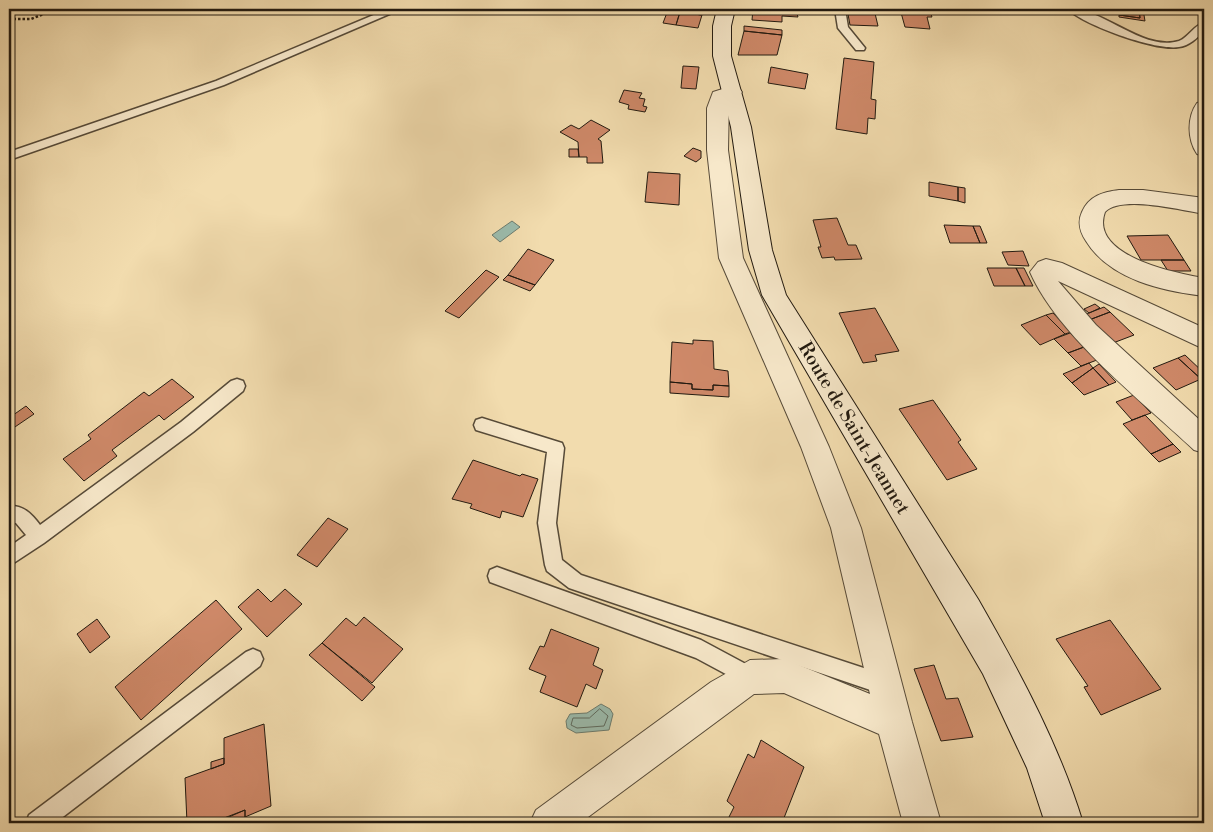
<svg xmlns="http://www.w3.org/2000/svg" width="1213" height="832" viewBox="0 0 1213 832" font-family="'Libre Bodoni',serif">
  <rect width="100%" height="100%" fill="#f2dcae"/>
  <filter id="stains"><feTurbulence type="fractalNoise" baseFrequency=".004" numOctaves="4"/><feColorMatrix values="0 0 0 0 .2 0 0 0 0 .09 0 0 0 0 .02 0 0 0 .5 -.17"/></filter>
  <radialGradient id="worn" r=".72"><stop offset=".6" stop-color="#630" stop-opacity="0"/><stop offset="1" stop-color="#630" stop-opacity=".3"/></radialGradient>
  <path fill="#9bbbac" stroke="#6b7b6e" d="M512,221L520,227L500,242L492,235Z
    M601,704L610,709L613,714L609,730L576,733L567,728L566,721L570,714L587,713Z"/>
  <g fill="none" stroke-linecap="round" stroke-linejoin="round">
    <path stroke="#5e6a5e" stroke-width="1" d="M600,709L608,716L604,726L577,728L571,725L573,718H589Z"/>
  </g>
  <path fill="#cf8969" stroke="#221a10" d="M703,9L701,15L680,12L676,25L663,23L668,10L666,9Z
    M753,9H806V14H797L798,17L782,16V22L752,20Z
    M847,9H874L878,26L850,25Z
    M900,9H929L932,17H927L930,29L905,27Z
    M1118,9H1139L1140,18L1119,15Z
    M1139,9H1143L1145,21L1119,17V15L1140,18Z
    M680,12L702,15L698,28L676,25Z
    M744,26L782,30V35L744,31Z
    M744,31L782,35L777,55H738Z
    M844,58L874,62L871,99L876,100L875,119L868,118L867,134L836,129Z
    M683,66L699,67L696,89L681,88Z
    M771,67L808,74L805,89L768,83Z
    M624,90L642,93L639,98L645,99L643,106L647,107L645,112L628,109L629,105L619,102Z
    M591,120L610,130L598,139L601,141L603,163H587V157H579L578,142L560,132L571,125L579,129Z
    M693,148L701,151V158L696,162L684,156Z
    M569,149H578L579,157H569Z
    M648,172L680,174L679,205L645,202Z
    M929,182L958,187V201L929,196Z
    M958,187L965,188V203L958,201Z
    M837,218L848,245H856L862,259L835,260L834,257L822,258L818,247H821L813,220Z
    M944,225L973,226L980,243H950Z
    M973,226H980L987,243H980Z
    M1168,235L1184,260H1141L1127,236Z
    M528,249L554,260L535,285L508,275Z
    M1023,251L1029,266L1008,265L1002,252Z
    M1161,260H1184L1191,271H1168Z
    M987,268H1016L1025,286H994Z
    M1016,268H1024L1033,286H1025Z
    M486,270L499,277L459,318L445,311Z
    M508,275L535,285L530,291L503,280Z
    M1095,304L1100,308L1089,313L1084,309Z
    M1104,307L1110,312L1089,320L1084,315Z
    M875,308L899,351L875,355L877,361L863,363L839,313Z
    M1110,312L1134,335L1113,343L1089,320Z
    M1053,313L1071,332L1065,334L1046,315Z
    M1046,315L1065,334L1040,345L1021,325Z
    M1070,333L1084,347L1068,353L1054,339Z
    M693,340L713,341L714,369L728,371L729,386L713,385V390L692,389V384L670,382L672,342L693,344Z
    M1084,347L1097,360L1081,366L1068,353Z
    M1185,355L1204,373V378L1201,379L1178,358Z
    M1178,358L1201,379L1176,390L1153,368Z
    M1089,363L1093,368L1072,383L1063,374Z
    M1099,364L1116,382L1109,385L1093,368Z
    M1093,368L1109,385L1084,395L1072,383Z
    M172,379L194,397L164,420L159,415L112,450L117,456L84,481L63,459L91,439L88,435L144,392L149,396Z
    M670,382L692,384V389L713,390V385L729,386V397L670,393Z
    M1134,395L1151,413L1132,420L1116,402Z
    M933,400L961,440L958,442L977,469L947,480L899,409Z
    M26,406L34,414L9,431V418Z
    M1145,415L1173,444L1151,454L1123,424Z
    M1173,444L1181,452L1159,462L1151,454Z
    M473,460L520,476L522,474L538,479L523,517L502,511L500,518L470,508L472,504L452,499Z
    M328,518L348,529L317,567L297,555Z
    M258,589L271,602L285,589L302,604L267,637L238,607Z
    M216,600L242,629L141,720L115,687Z
    M364,617L403,649L372,683L322,643L346,618L356,626Z
    M97,619L110,637L90,653L77,634Z
    M1110,620L1161,689L1101,715L1084,687L1088,686L1056,639Z
    M551,629L599,648L593,665L603,670L596,689L586,684L577,707L540,692L546,676L529,669L540,646L544,647Z
    M322,643L375,687L362,701L309,655Z
    M934,665L946,699L958,698L973,737L941,741L914,669Z
    M264,724L271,806L245,817V810L211,823H187L185,778L224,764V738Z
    M761,740L804,767L782,823H726L734,807L727,801L748,754L754,758Z
    M224,758V764L211,769V762Z
    M245,810V817L237,823H215Z"/>
  <g fill="none" stroke-linecap="round" stroke-linejoin="round">
    <defs>
      <path id="service" d="M388,9H401L224,85L9,160V152L216,81Z
        M835,9H845L848,27L865,48L864,50H856L838,28Z
        M1068,9C1103,7 1142,52 1179,41C1189,37 1194,25 1204,23V31C1197,38 1189,46 1179,47C1156,51 1083,25 1068,9Z
        M1198,9H1204V14L1200,13Z
        M237,379L243,381L245,386L243,391L193,432L44,543L9,566V547L26,535L16,523L9,522V506C23,505 32,514 40,525L181,422L231,381Z
        M482,418L562,443L564,448L556,523L562,560L581,575L885,675L892,678L895,685L892,692L885,695L569,588L547,571L545,565L538,523L547,452L476,430L474,425L476,420Z
        M497,567L701,640L757,670L760,677L757,684L750,687L696,658L490,582L488,576L490,570Z
        M253,649L260,652L263,659L260,666L55,823H26L29,815L246,652Z"/>
      <path id="minor" d="M732,86L739,88L742,92L739,96L729,99L728,150L743,258L829,447L861,528L912,722L941,823H903L879,734L784,693L754,694L580,823H530L536,810L711,682L750,660L784,659L870,694L831,528L801,447L719,258L707,150V108L713,92Z
        M1119,190H1143L1204,198V214C1181,210 1121,195 1105,212C1089,256 1175,273 1204,278V296C1163,291 1110,280 1086,241C1080,232 1077,223 1082,212C1089,196 1103,192 1119,190Z
        M1046,259L1062,263L1204,328V349L1058,281L1096,325L1204,424V453L1194,450C1142,401 1058,336 1030,272L1038,262Z"/>
      <path id="tertiary" d="M1204,101V156L1197,154C1187,139 1187,117 1197,103Z"/>
      <path id="secondary" d="M717,9H735L731,26V56L751,127L772,250L786,295L978,599C1019,671 1059,744 1083,823H1045L1027,768L983,674L762,295L749,250L731,127L713,56V26Z"/>
    </defs>
    <use href="#service" stroke="#564a38" stroke-width="3"/>
    <use href="#minor" stroke="#564a38" stroke-width="2"/>
    <use href="#tertiary" stroke="#564a38" stroke-width="2"/>
    <use href="#secondary" stroke="#221a10" stroke-width="2"/>
    <path stroke="#221a10" stroke-width="2.5" stroke-dasharray="2.5 2" stroke-linecap="butt" d="M9,19H31L56,9"/>
    <use href="#service" fill="#f7e8ca" fill-rule="evenodd"/>
    <use href="#minor" fill="#f7e8ca" fill-rule="evenodd"/>
    <use href="#tertiary" fill="#f7e8ca" fill-rule="evenodd"/>
    <use href="#secondary" fill="#f7e8ca" fill-rule="evenodd"/>
  </g>
  <g text-anchor="middle" dominant-baseline="central" stroke-width="4.5" stroke-linejoin="round" paint-order="stroke">
    <g font-size="19" fill="#221a10" stroke="#f7e8ca">
      <text transform="translate(854 428) rotate(59)">Route de Saint-Jeannet</text>
    </g>
  </g>
  <rect width="1213" height="832" fill="none" stroke="#f2dcae" stroke-width="30"/>
  <rect x="10" y="10" width="1193" height="812" fill="none" stroke="#221a10" stroke-width="2.5"/>
  <rect x="15" y="15" width="1183" height="802" fill="none" stroke="#221a10"/>
  <rect width="100%" height="100%" filter="url(#stains)"/>
  <rect width="100%" height="100%" fill="url(#worn)"/>
</svg>
